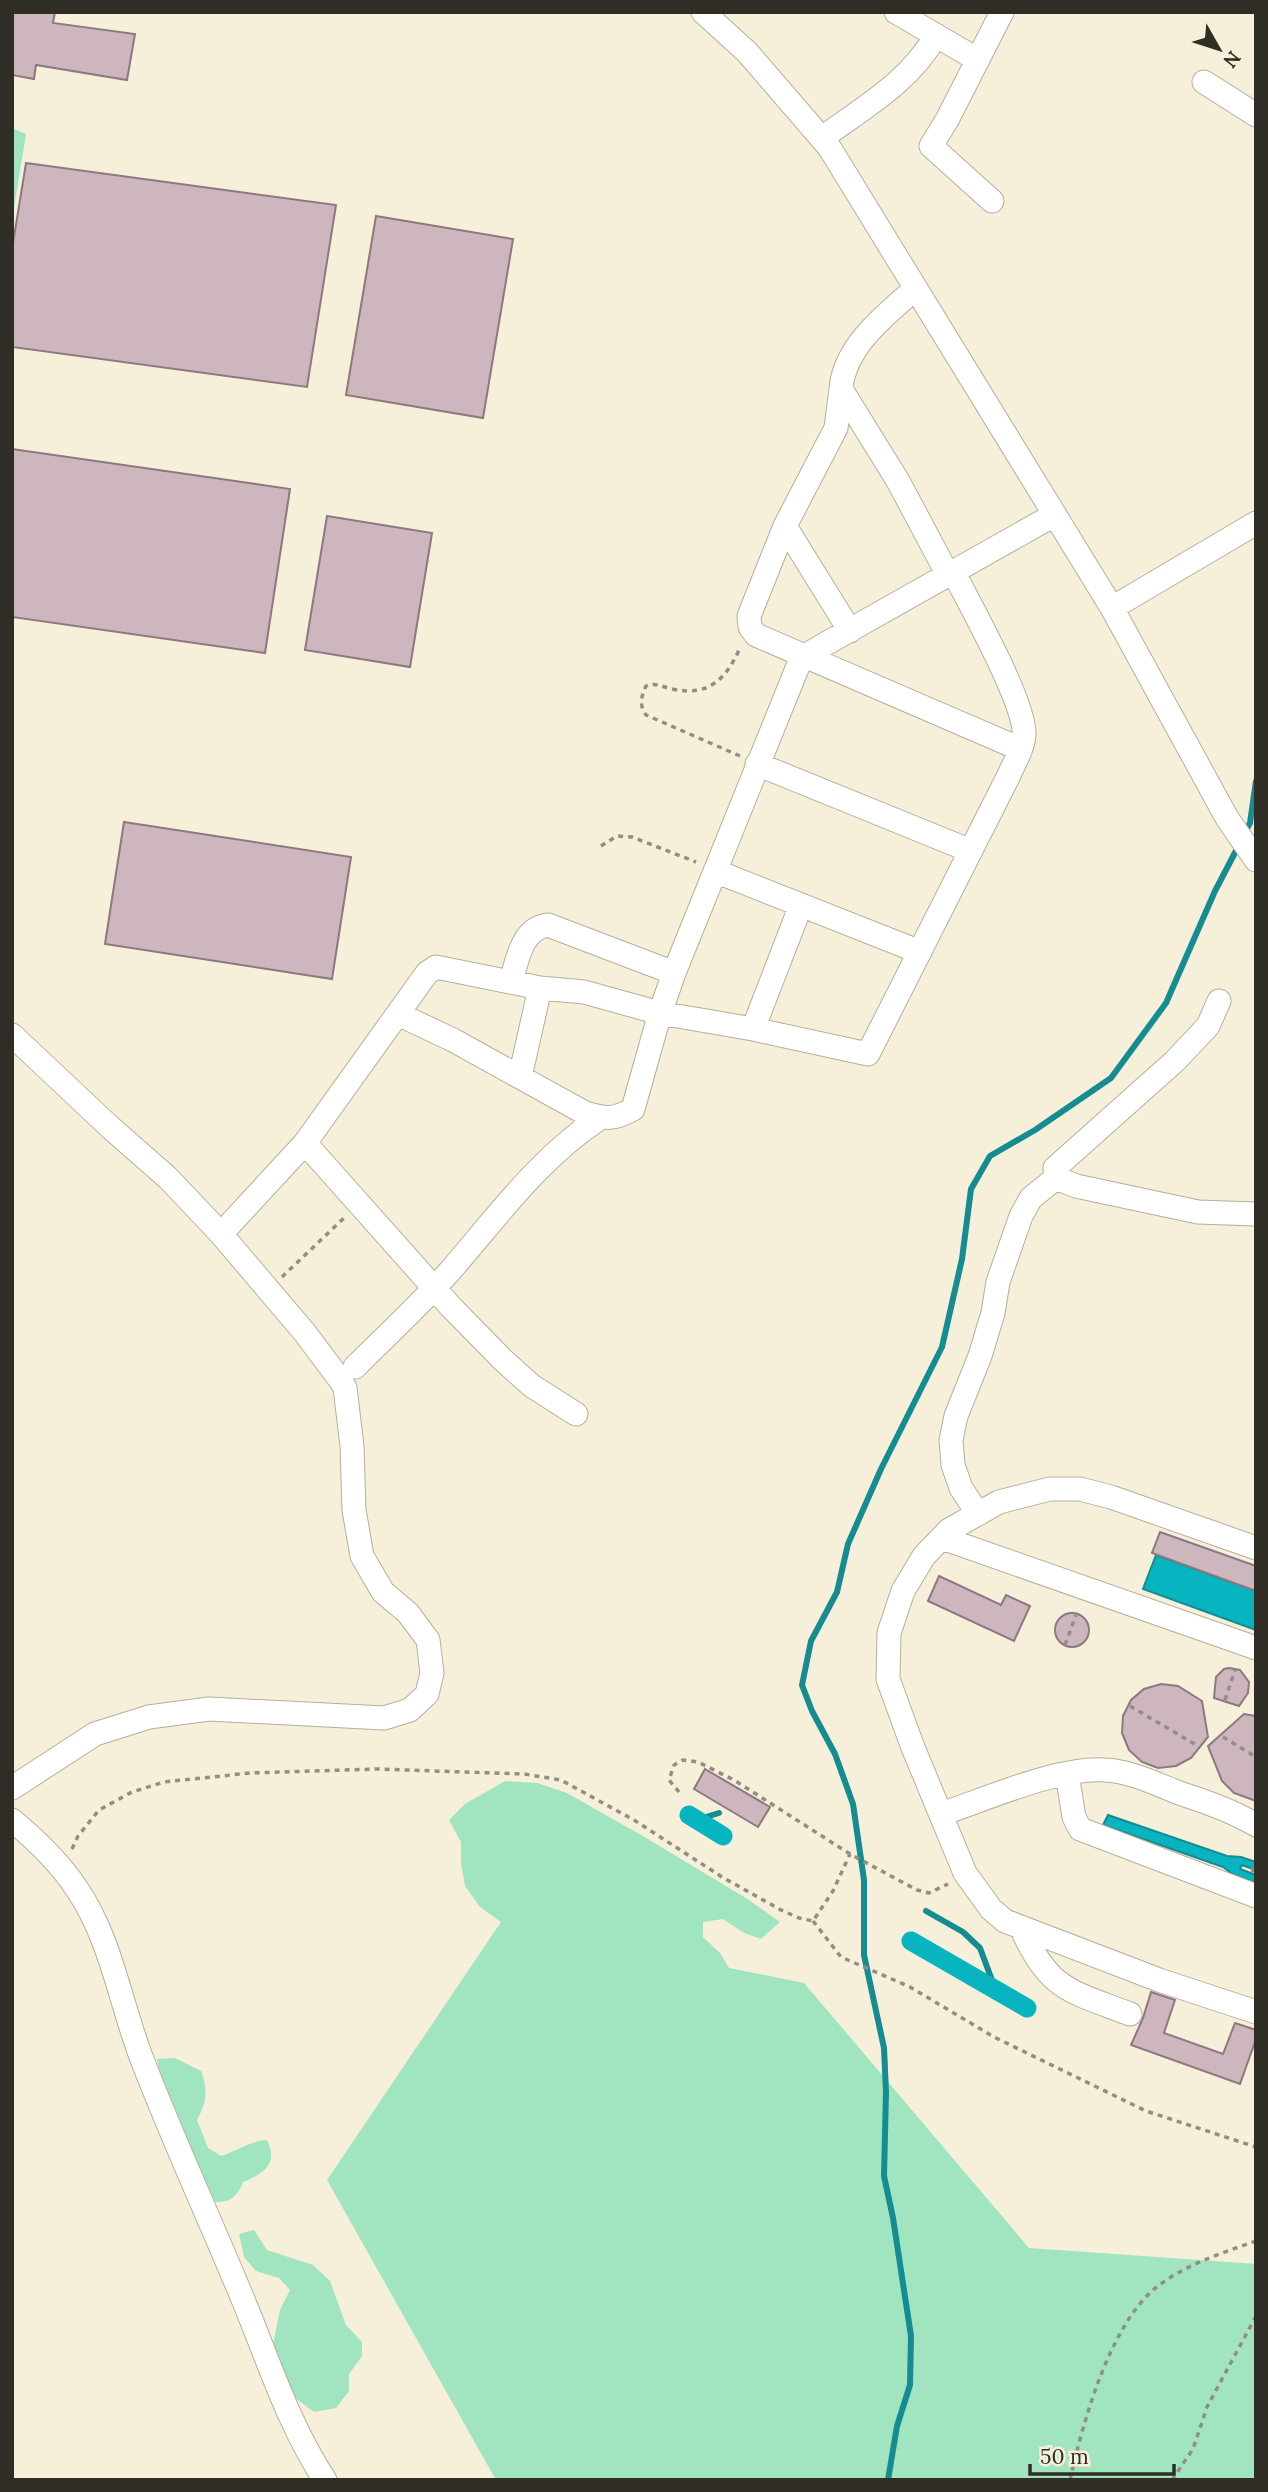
<svg xmlns="http://www.w3.org/2000/svg" width="1268" height="2492" viewBox="0 0 1268 2492" font-family="Lora,serif">
  <rect width="100%" height="100%" fill="#f6efda"/>
  <path fill="#a0e4c0" d="M12,128L26,134L12,220Z
    M505,1781L537,1783L567,1793L648,1839L749,1900L780,1922L761,1939L744,1933L723,1919L703,1922V1937L720,1953L729,1968L804,1983L1029,2248L1256,2264V2480H496L327,2180L501,1922L480,1907L465,1886L461,1863V1842L449,1820L465,1804Z
    M175,2058L201,2071C208,2090 207,2102 197,2120L208,2148L221,2156C238,2151 249,2141 267,2140C279,2164 263,2174 243,2182C237,2197 231,2202 215,2202L161,2080L157,2059Z
    M254,2230L267,2250L313,2265L330,2281L346,2325L362,2342V2356L349,2374V2391L336,2408L314,2412L295,2398L273,2344L280,2310L290,2290L279,2278L256,2271L244,2257L239,2234Z"/>
  <path fill="#08b4c0" stroke="#148c92" stroke-width="2" d="M1156,1555L1256,1591V1630L1143,1589Z
    M1056 1630a16 16 0 1 1 32 0a16 16 0 1 1-32 0Z
    M1108,1815L1227,1856L1241,1857L1256,1862V1870L1242,1865L1240,1869L1256,1875V1883L1234,1875L1223,1867L1103,1825Z"/>
  <g fill="none" stroke-linecap="round" stroke-linejoin="round">
    <path stroke="#148c92" stroke-width="6" d="M1244,834L1250,823L1256,781
      M696,1820L719,1813
      M926,1911L963,1932L980,1948L996,1991
      M888,2480L897,2426L910,2385L911,2336L893,2218L884,2176L886,2092L884,2048L864,1955V1880L853,1804L835,1754L812,1711L802,1685L811,1641L837,1592L848,1544L881,1469L942,1347L962,1259L971,1189L990,1156L1035,1130L1111,1078L1166,1003L1215,891L1240,843"/>
    <path stroke="#08b4c0" stroke-width="19" d="M689,1815L723,1836
      M911,1941L1027,2008"/>
  </g>
  <path fill="#cdb6be" stroke="#8d7880" stroke-width="2" d="M12,12H55L53,23L135,34L127,80L36,65L34,79L12,75Z
    M26,163L336,205L307,387L12,347V249Z
    M376,216L513,239L483,418L346,395Z
    M12,449L290,489L265,653L12,617Z
    M327,516L432,533L410,667L305,650Z
    M124,822L351,857L332,979L105,944Z
    M1160,1532L1256,1566V1591L1152,1553Z
    M939,1576L1001,1605L1006,1595L1030,1606L1014,1641L928,1601Z
    M1055 1630a17 17 0 1 1 34 0a17 17 0 1 1-34 0Z
    M1229,1668L1240,1670L1249,1682L1248,1693L1239,1706L1214,1698L1216,1677L1224,1669Z
    M1161,1684L1178,1686L1202,1701L1208,1737L1191,1758L1176,1766L1158,1768L1142,1762L1129,1750L1122,1733L1123,1716L1131,1700L1144,1689Z
    M1244,1714L1256,1716V1801L1234,1793L1222,1781L1208,1746Z
    M705,1769L770,1807L758,1827L694,1789Z
    M1151,1992L1175,2000L1164,2033L1223,2054L1235,2023L1256,2030V2039L1240,2084L1131,2045L1143,2018Z"/>
  <g fill="none" stroke-linecap="round" stroke-linejoin="round">
    <defs>
      <path id="minor" d="M703,12L747,52L829,147L1112,608L1227,818L1256,860
        M896,12L978,60
        M1204,82L1256,115
        M822,138C863,108 911,81 936,35
        M992,201L931,146L947,120L1002,12
        M915,289C885,315 844,347 841,389L898,481L948,575
        M841,389L836,428L785,526L749,616L750,627L756,635L1020,749
        M785,526L850,631
        M1112,608L1256,523
        M757,764L971,851
        M715,871L920,952
        M511,982C517,960 522,928 548,925L674,973
        M1219,1001L1208,1026L1175,1061L1055,1168L1056,1178L1076,1186L1198,1212L1256,1214
        M398,1014L453,1040L585,1113C606,1119 614,1120 633,1109L660,1013L674,973L798,666L805,656L827,643L1054,515
        M753,1029L801,905
        M12,1035L111,1128L168,1178L221,1234L305,1333L341,1381L345,1388L352,1446L354,1510L362,1556L383,1592L408,1613L428,1640L432,1673L427,1694L410,1710L384,1718L209,1709L149,1717L95,1734L12,1788
        M520,1077L540,988
        M305,1143L451,1307L503,1360L532,1386L576,1414
        M221,1234L305,1143L427,973L436,967L540,988L584,992L660,1013L753,1029L868,1054L1009,775C1014,763 1023,749 1024,735C1026,704 970,605 954,573
        M355,1367C387,1335 420,1305 450,1271C497,1217 540,1157 600,1118
        M978,1514L961,1488L953,1465L951,1440L956,1416L980,1356L993,1313L998,1282L1021,1216L1031,1198L1056,1178
        M942,1538L1256,1648
        M1256,1548L1111,1497L1080,1489H1050L999,1502L949,1530L924,1556L903,1591L889,1633L888,1679L912,1745L965,1873L991,1909L1005,1921L1159,1980L1256,2012
        M1067,1774L1074,1817L1080,1829L1256,1896
        M941,1814C987,1799 1057,1767 1105,1770C1131,1771 1158,1785 1182,1794C1207,1802 1233,1811 1256,1825
        M12,1820C36,1840 60,1863 77,1889C113,1942 121,2009 145,2067C175,2144 210,2220 242,2297C268,2359 288,2424 325,2480
        M1021,1927C1048,1990 1070,1991 1130,2014"/>
    </defs>
    <use href="#minor" stroke="#b5af9b" stroke-width="25"/>
    <path stroke="#938e80" stroke-width="3.5" stroke-dasharray="5 5" stroke-linecap="butt" d="M740,756L646,715C639,705 641,697 646,686C656,682 662,687 672,689C709,697 726,679 740,648
      M601,846L617,836L632,837L696,862
      M282,1277L345,1217
      M1065,1645L1076,1615
      M1225,1700L1235,1670
      M1130,1706L1198,1746
      M1223,1737L1256,1757
      M679,1792L669,1780L674,1765L683,1760L698,1762L734,1780L850,1854L917,1890L929,1893L948,1884
      M72,1849L78,1836L99,1810L132,1792L164,1782L250,1773L377,1769L524,1774L561,1780L634,1820L722,1877L781,1910L799,1918L813,1921L833,1891L850,1854
      M1252,1872L1256,1861
      M813,1921L841,1957L910,1987L994,2037L1146,2111L1256,2147
      M1070,2480C1083,2422 1110,2323 1158,2286C1187,2264 1222,2253 1256,2241
      M1172,2480L1193,2449L1207,2407L1256,2316"/>
    <use href="#minor" stroke="#fff" stroke-width="23"/>
  </g>
  <rect width="1268" height="2492" fill="none" stroke="#2f2d25" stroke-width="28"/>
  <g transform="translate(1219 49) rotate(129)" stroke="#f6efda" stroke-width="5" paint-order="stroke">
  <path d="M0-5L12 26L0 18L-12 26Z" fill="#2f2d25"/>
  <text y="-10" font-size="19" font-weight="bold" text-anchor="middle" fill="#2f2d25">N</text>
  </g>
  <path d="M1030 2464v10h144v-10" fill="none" stroke="#2f2d25" stroke-width="3.5"/>
  <text x="1040" y="2464" font-size="21" fill="#2f2d25" stroke="#f6efda" stroke-width="5" paint-order="stroke">50 m</text>
</svg>
